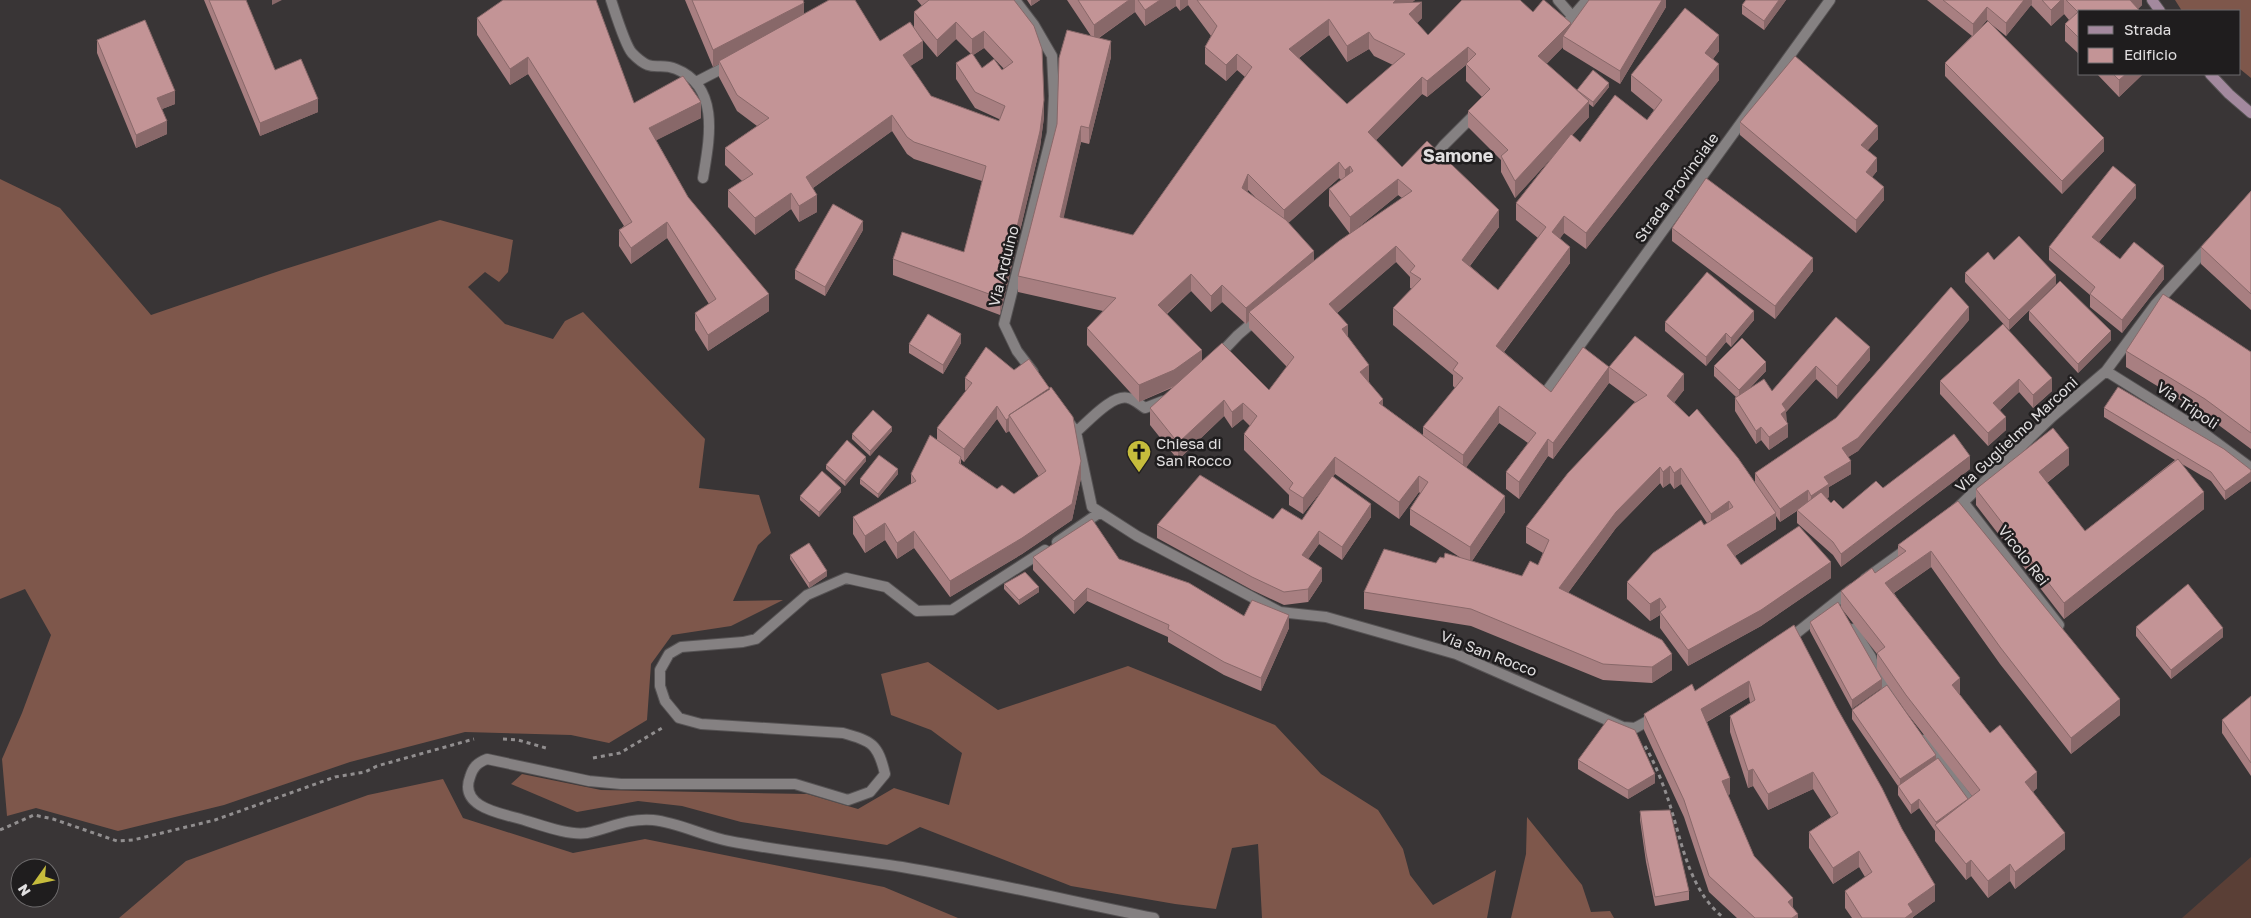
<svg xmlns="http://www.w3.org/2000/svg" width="2251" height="918" viewBox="0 0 2251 918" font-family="'Golos Text',sans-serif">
  <rect width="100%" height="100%" fill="#393536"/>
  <path fill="#5a3f36" d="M2251,857V918H2182Z"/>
  <path fill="#7e574b" d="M2175,0H2251V78L2240,69V11H2182Z
    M0,179L60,208L151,315L282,270L440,220L513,240L508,272L499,282L485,272L468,287L505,324L553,339L565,321L583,312L705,439L699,488L759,495L771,533L758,545L733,601L783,600L731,626L672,635L651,664L647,720L609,743L571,735L465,732L350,762L224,805L118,831L36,808L7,816L2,759L22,713L51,635L25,589L0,599Z
    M928,662L998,710L1128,666L1275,725L1321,774L1378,810L1403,849L1410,875L1433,905L1496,870L1487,918H1262L1258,844L1232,848L1216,909L1175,904L1071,886L920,827L887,845L741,822L682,806L638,801L577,812L511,784L522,774L601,790L807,794L858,809L894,788L949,805L962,753L931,730L891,715L881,674Z
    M443,779L463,818L573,853L645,839L884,887L958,918H119L186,861L368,795Z
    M1527,817L1582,885L1591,912L1610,911L1614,918H1511L1526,854Z"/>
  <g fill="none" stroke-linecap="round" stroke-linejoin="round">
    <defs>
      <path id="lane" d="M1558,0L1572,16"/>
      <path id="street" d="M611,0C615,12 625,45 632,53C653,75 657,61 676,69C721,87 709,141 703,178
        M1015,0L1034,25L1052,56L1054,96L1052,133L1004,324L1017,351L1033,372
        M1561,30L1587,0
        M696,82L729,65
        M1431,161L1444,145L1476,113
        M1217,357L1238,335L1259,317
        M2106,371L2194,426L2251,468
        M1546,392L1830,0
        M1068,421L1076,432L1092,507L1137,536L1280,612L1326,617L1456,654L1623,727L1635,728L1655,717
        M1076,432C1088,422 1112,394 1128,398C1134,399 1140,405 1145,408L1163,401
        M1964,503L2059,625
        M1953,512L2052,417L2106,371L2155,305L2209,246
        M1057,542L1099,513
        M1045,550L952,610L917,611L886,587L846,578L807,595L756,639L743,642L681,647L669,654L660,670V686L665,701L679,718L701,724L843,733C872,741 878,744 885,774L870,792L848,800L795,784H621L589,781L487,759C477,763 473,767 470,777C459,806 498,813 517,818C536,823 567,836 587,833C611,828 626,818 653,820C680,823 703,836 729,841C786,852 844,858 902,867C986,881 1070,901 1154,918
        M1865,579L1908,548
        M1853,629L1871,657L1875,671L1894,698
        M1789,639L1852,589
        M1924,740L1973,806"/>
      <path id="secondary" d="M2152,0L2160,11
        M2210,74L2229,94L2251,113"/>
    </defs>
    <use href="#lane" stroke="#565354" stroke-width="12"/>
    <use href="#street" stroke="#565354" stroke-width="12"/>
    <use href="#secondary" stroke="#565354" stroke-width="12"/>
    <path stroke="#918e8f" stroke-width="3" stroke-dasharray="4 4" stroke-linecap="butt" d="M503,739L518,740L546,748
      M1645,746C1655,763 1663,784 1669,802C1682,842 1689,891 1724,918
      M593,758L620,753L662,728
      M0,830L34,815L53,819L117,841L133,840L215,820L335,777L365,772L377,766L474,739"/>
    <use href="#lane" stroke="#858182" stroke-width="10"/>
    <use href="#street" stroke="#858182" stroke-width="10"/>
    <use href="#secondary" stroke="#a3899e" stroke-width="10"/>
  </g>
  <path fill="#a87f81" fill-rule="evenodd" d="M204,0H246L275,70L318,112L260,136Z
    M685,0H803L804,14L880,41L914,28V12L922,6L917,0H1014L1044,117L1040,147L1000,315L893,275V259L964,252L982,181L914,159L907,154L892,131L813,188L817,212L799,222L791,209L755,235L728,207V190L742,181L725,165V148L757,126L737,111L719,77V64L713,67ZM917,33L937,57L956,39L971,54L956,63V79L975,108L999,119V121L931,96L910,66L923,58ZM984,48L1004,69L1002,70L982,68L973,55Z
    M1027,0H1040L1031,6Z
    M1067,0H1415L1412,2L1422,18L1417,23L1428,35L1533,12L1571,25L1666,0V7L1620,84L1563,49V47L1546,64L1577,90L1609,87L1593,107L1589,104V117L1572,135L1580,142L1647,120L1654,110L1631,91V75L1719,51L1713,59L1719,80L1586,249L1564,233L1560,238L1570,263L1504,352L1551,392L1609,383L1553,459L1548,456L1519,499L1506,489V472L1528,443L1499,423L1466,467L1505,512L1472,561L1522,576L1538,565L1543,553L1526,543V527L1635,402L1609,383V367L1684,390L1674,402L1755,484V473L1836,418L1969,320L1858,451L1848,457L1851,474L1829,487V497L1827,498L1831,503L1843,509L1883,488L1970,469L1841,567L1833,555L1797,523V510L1800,509L1780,522L1776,516V529L1735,556L1741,565L1831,578L1761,626L1688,666L1660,628V615L1650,621L1627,599V582L1707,523L1681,484L1674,489L1670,483L1663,488L1660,483L1616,528L1568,593L1672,670L1652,683L1603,680L1471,626L1364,609V592L1436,563L1444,558H1461L1410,525V509L1420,493L1419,492L1399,519L1335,474L1333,476L1371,517L1342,560L1319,544L1308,559L1322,581L1308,602L1284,605L1252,590L1157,538V525L1273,519L1302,520L1325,486L1303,514L1289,505V495L1244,450V434L1250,426L1243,419L1232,428L1224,416L1178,460L1150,425V408L1174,387L1139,402L1087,345V328L1103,311L1018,292V276L1057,124L1091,36ZM1188,5L1211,36L1205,47V64L1226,81L1237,70L1245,77L1133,235L1063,218L1081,142L1089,144L1111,57L1099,38L1135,12L1145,26L1176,6L1180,11ZM1329,35L1347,62L1369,49L1374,56L1393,65L1347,104L1299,58ZM1466,65V81L1482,97L1468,111V127L1501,160V172L1515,198L1553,156L1516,203V220L1538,238L1498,290L1470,266L1499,227L1402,167L1376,140L1422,94L1427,97ZM1339,178L1341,180L1329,189V206L1350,234L1398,195L1402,198L1314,261L1288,223ZM1248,190L1256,198L1247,192ZM1396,262L1410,277V288L1412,289L1393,308V325L1453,375V386L1455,388L1423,427V435L1383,406L1369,382L1337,313ZM1191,291L1211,312L1222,302L1246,324L1249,321V328L1287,367L1269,390L1202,362L1167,314Z
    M1746,0H1786L1764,30L1742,14V5Z
    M1927,0H2142V5L2138,9L2080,11V55L2065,41V24L2069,20L2064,14L2051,26L2031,5L2006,36L1991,24L2104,151L2062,194L1945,76V63L1972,36ZM1987,20L1988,21L1976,33Z
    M477,18L634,103L701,118L656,140L688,197L769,311L708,351L695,330V313L709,304L667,238L631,264L619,246V230L624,226L528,74L510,85L477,35Z
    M97,40L175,104L162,109L167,134L136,148L97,53Z
    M2097,74H2143L2119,97Z
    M1740,122L1878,139L1867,150L1877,171L1872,177L1884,200L1856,233L1740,135Z
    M2251,191V310L2201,264V247Z
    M2136,198L2099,242L2120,259L2164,279L2122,333L2090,307V295L2049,260V247Z
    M1672,228L1813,271L1775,319L1672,241Z
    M863,230L825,296L795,279V270Z
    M1994,260L2056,284L2009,330L1965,282V273Z
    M2029,311L2111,340L2078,373L2029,320Z
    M1836,317L1870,360L1837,399L1816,379L1786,412L1788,437L1769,450L1761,440L1756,444L1735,411V398L1736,397L1714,376V366L1766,371L1750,388L1772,391Z
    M1754,320L1731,347L1726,342L1706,366L1665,331V322Z
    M2003,324L2052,391L2033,408L2019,392L2000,410L2006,430L1988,446L1940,394V381Z
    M961,343L943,374L909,353V344Z
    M986,347L1081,478L1072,520L1022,554L950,597L914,548L897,559L885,540L865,553L853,534V517L911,484V474L937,440V428L966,391L965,390V378ZM997,419L1006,433L1009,431L1039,477L1014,494L997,489L961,464V459L964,462Z
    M2126,351L2251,352V449L2205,415L2126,367Z
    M2104,408L2251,470V481L2225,500L2211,481L2182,464L2204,509L2064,619L1976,505V489L2069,465L2047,483L2085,531L2175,460L2104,417Z
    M892,431L870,456L852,439V434Z
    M866,461L845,486L826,469V465Z
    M898,474L878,498L860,484V479Z
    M841,492L819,517L800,500V496Z
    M1958,501L2120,715L2071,754L2000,664L1931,567L1894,593L1960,695L1990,733L2037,788L2033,792L2065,849L2015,889L2010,881L1988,898L1971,876L1966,880L1935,841V831L1919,808L1911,814L1898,795V786L1852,719V710L1936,759L1968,799L1972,796L1906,712L1877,669V654L1842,609L1882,679L1852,709L1810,631V622L1841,606V591L1875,573L1898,557V545Z
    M790,555L827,576L809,588L790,559Z
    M1033,557L1119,559L1244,616L1289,628L1261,691L1224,675L1168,642V637L1087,601L1074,614L1033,570Z
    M1004,584L1039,592L1019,605L1004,589Z
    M1794,625L1935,901L1913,917V918H1852L1845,908V891L1865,877L1859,867L1833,884L1809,848V832L1831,817L1813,789L1768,810L1753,786L1748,788L1730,732V716L1750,703L1749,697L1707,722L1730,794L1728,795L1754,856L1793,907L1798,918H1737L1709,892L1684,817L1644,730V714L1695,691Z
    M2136,627L2223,637L2171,679L2136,636Z
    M2251,696V776L2222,733V720Z
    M1578,760L1655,783L1628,799L1578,769Z
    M1640,811L1689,891V900L1655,906L1646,862L1640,820Z"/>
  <path fill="#886869" d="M272,0H282L272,5Z
    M1031,0H1040L1031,6Z
    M1129,0H1135V12L1094,41V25Z
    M1160,0H1176V6L1145,26V10Z
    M1180,0H1188V5L1180,11Z
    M1396,0H1415L1393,19V3Z
    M1662,0H1666V7L1620,84V71Z
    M1779,0H1786L1764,30V21Z
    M2024,0H2032V4L2006,36V23Z
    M2061,0H2064V14L2051,26V10Z
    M2130,0H2142V5L2135,11Z
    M1422,2V18L1409,30V14Z
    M804,3V19L719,61V64L713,67V50Z
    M1987,7V20L1973,37V24Z
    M1329,19V35L1289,65V49Z
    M956,22V39L937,57V40Z
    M1571,23V39L1563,36V47L1538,73V56Z
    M984,31V48L972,56V39Z
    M1369,32V49L1347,62V46Z
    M1719,35V51L1705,69V53Z
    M923,41V58L903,71V55Z
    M1111,41V57L1089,144V128Z
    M1468,47V63L1427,97V81Z
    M1237,54V70L1226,81V65Z
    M528,57V74L510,85V69Z
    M1719,64V80L1586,249V233Z
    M2126,74H2143L2119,97V80Z
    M1422,77V94L1368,148V132Z
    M1609,83V87L1593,107V102Z
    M175,91V104L157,111V98Z
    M318,99V112L260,136V123Z
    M1044,100V117L1040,147L1000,315V298Z
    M1589,101V117L1515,198V181Z
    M701,102V118L649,144V128Z
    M892,115V131L806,193V177Z
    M167,121V134L136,148V135Z
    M1081,126V142L1060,234V217Z
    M1878,126V139L1861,158V145Z
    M2104,138V151L2062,194V181Z
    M1877,158V171L1866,185V172Z
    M1339,162V178L1284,227V210Z
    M1350,166V182L1345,187V170Z
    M1248,174V190L1242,205V188Z
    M1398,179V195L1350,234V217Z
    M2136,185V198L2092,250V237Z
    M1884,187V200L1856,233V220Z
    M791,193V209L755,235V218Z
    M817,195V212L799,222V206Z
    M1499,210V227L1462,276V260Z
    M1564,216V233L1552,249V232Z
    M863,221V230L825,296V287Z
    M667,222V238L631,264V248Z
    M1396,246V262L1329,320V304Z
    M1570,247V263L1496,362V346Z
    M1314,251V267L1249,312V321L1246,324V308Z
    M1813,258V271L1775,319V306Z
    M2164,266V279L2122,333V320Z
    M1191,274V291L1158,321V305Z
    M2056,275V284L2009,330V320Z
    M1222,285V302L1211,312V296Z
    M769,294V311L708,351V335Z
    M1969,307V320L1858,451L1842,461V448Z
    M1754,311V320L1731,347V338Z
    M1348,325V342L1342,329Z
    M2111,331V340L2078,373V364Z
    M1726,333V342L1706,366V357Z
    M961,334V343L943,374V365Z
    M1870,347V360L1837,399V386Z
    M1202,350V366L1174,386L1139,402V385Z
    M1766,362V371L1739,399V390Z
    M1369,365V382L1360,372Z
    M1816,366V379L1786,412V423L1781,414L1782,404Z
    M1609,367V383L1553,459V443Z
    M1684,374V390L1667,412V396Z
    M2052,378V391L2033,408V395Z
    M2019,379V392L1993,416V403Z
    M1383,399V415L1379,403Z
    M1224,400V416L1178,460V443Z
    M1243,403V419L1232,428V412Z
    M997,406V419L964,462V449Z
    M1499,406V423L1463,472V455Z
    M2006,417V430L1988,446V433Z
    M1009,418V431L1006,433V420Z
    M1788,424V437L1769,450V437Z
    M892,427V431L870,456V451Z
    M1761,427V440L1756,444V431Z
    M1548,439V456L1519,499V482Z
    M2069,448V465L2039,489V472Z
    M1970,456V469L1841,567V554Z
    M866,457V461L845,486V481Z
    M1335,457V474L1303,514V498Z
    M1081,461V478L1072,520L1022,554L950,597V581Z
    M1851,461V474L1829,487V497L1811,509V496L1824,477Z
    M1670,466V483L1663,488V472Z
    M1660,467V483L1616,528L1559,605V588L1616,512Z
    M1681,468V484L1674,489V473Z
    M898,469V474L878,498V494Z
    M2251,472V481L2225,500V491Z
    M1419,476V492L1399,519V502Z
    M841,488V492L819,517V512Z
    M1808,490V503L1780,522V509Z
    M2204,492V509L2064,619V603Z
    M1505,496V512L1470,564V547Z
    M1729,501V518L1711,530V514Z
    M1371,504V517L1342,560V547Z
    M1776,513V529L1727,561V545Z
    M885,523V540L865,553V536Z
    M914,531V548L897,559V543Z
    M1319,531V544L1302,568V555Z
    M1931,551V567L1885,599V583Z
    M1831,562V578L1761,626L1688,666V650Z
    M1322,568V581L1308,602V589Z
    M827,571V576L809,588V583Z
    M1039,587V592L1019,605V600Z
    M1087,588V601L1074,614V601Z
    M1660,598V615L1650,621V604Z
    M1289,615V628L1261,691V678Z
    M2223,628V637L2171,679V670Z
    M1672,654V670L1652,683V667Z
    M1960,678V695L1952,685Z
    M1882,679V688L1852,709V700Z
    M1749,681V697L1701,725V709Z
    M2120,699V715L2071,754V738Z
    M1936,755V764L1900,788V779Z
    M1753,769V786L1748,788V771Z
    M1813,772V789L1768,810V794Z
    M2037,772V788L2025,798V782Z
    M1655,774V783L1628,799V790Z
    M1730,778V794L1722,798V781Z
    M1919,799V808L1911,814V805Z
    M1968,800L1936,825V822Z
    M2065,833V849L2015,889V872Z
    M1859,851V867L1833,884V868Z
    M1971,860V876L1966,880V864Z
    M2010,864V881L1988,898V881Z
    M1935,885V901L1913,917V918H1905L1908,904Z
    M1793,898V914L1788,902Z
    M1798,914V918H1792Z"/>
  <path fill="#c39496" stroke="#886869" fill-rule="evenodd" d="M209,0H246L275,70L301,59L318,99L260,123Z
    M503,0H596L634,103L683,76L701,102L649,128L688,197L769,294L708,335L695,313L716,299L667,222L631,248L619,230L632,222L528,57L510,69L477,18Z
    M692,0H803L804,3L713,50Z
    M829,0H855L880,41L910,22L923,41L903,55L931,96L999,121L1005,106L975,92L956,63L972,53L982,68L994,59L1002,70L1013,62L984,31L972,39L956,22L937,40L914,12L929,0H1014L1034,26L1042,49L1044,100L1040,131L1000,298L893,259L902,232L964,252L986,166L914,142L907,137L892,115L806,177L817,195L799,206L791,193L755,218L728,190L753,174L725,148L769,118L737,95L719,61Z
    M1078,0H1129L1094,25Z
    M1138,0H1160L1145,10Z
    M1197,0H1396L1393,3L1422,2L1409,14L1428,35L1462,0H1520L1533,12L1543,0H1544L1571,23L1538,56L1589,101L1515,181L1501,156L1508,150L1468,111L1490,89L1466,64L1476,54L1468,47L1427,81L1422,77L1368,132L1402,167L1427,141L1499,210L1462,260L1498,290L1546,227L1516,203L1571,134L1580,142L1615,95L1647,120L1662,100L1631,75L1685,8L1719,35L1705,53L1719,64L1586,233L1564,216L1552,232L1570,247L1496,346L1551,392L1583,347L1609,367L1553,443L1548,439L1519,482L1506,472L1536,433L1499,406L1463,455L1423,427L1463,378L1453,370L1458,363L1393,308L1421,279L1410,272L1415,266L1396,246L1329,304L1348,325L1342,329L1369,365L1360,372L1383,399L1379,403L1505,496L1470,547L1410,509L1428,482L1419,476L1399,502L1335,457L1303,498L1289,489L1293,483L1244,434L1257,416L1243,403L1232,412L1224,400L1178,443L1150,408L1222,343L1269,390L1294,357L1249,312L1339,241L1412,191L1398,179L1350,217L1329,189L1353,171L1350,166L1345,170L1339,162L1284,210L1248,174L1242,188L1286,220L1314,251L1246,308L1222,285L1211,296L1191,274L1158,305L1202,350L1174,370L1139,385L1087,328L1116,298L1018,276L1057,124L1059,58L1067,30L1111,41L1089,128L1081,126L1060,217L1133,235L1252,67L1237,54L1226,65L1205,47L1217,26ZM1329,19L1347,46L1369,32L1374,39L1405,54L1347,104L1289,49Z
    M1589,0H1662L1620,71L1563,36Z
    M1746,0H1779L1764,21L1742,5Z
    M1943,0H2024L2006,23L1987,7L1973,24Z
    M2042,0H2061L2051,10Z
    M2066,0H2130L2140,11H2080V39L2065,24L2078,12Z
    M145,20L175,91L157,98L167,121L136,135L97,40Z
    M1988,21L2104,138L2062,181L1945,63Z
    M1795,56L1878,126L1861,145L1877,158L1866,172L1884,187L1856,220L1740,122Z
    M1593,70L1609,83L1593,102L1577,90Z
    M2113,74H2126L2119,80Z
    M2113,166L2136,185L2092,237L2120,259L2134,242L2164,266L2122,320L2090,294L2095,287L2049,247Z
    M1706,178L1813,258L1775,306L1672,228Z
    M2251,191V294L2201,247Z
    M833,204L863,221L825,287L795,270Z
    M2019,236L2056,275L2009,320L1965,273L1988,252L1994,260Z
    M1707,272L1754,311L1731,338L1726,333L1706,357L1665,322Z
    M2060,281L2111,331L2078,364L2029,311Z
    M1951,287L1969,307L1858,438L1842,448L1851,461L1824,477L1829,484L1811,496L1808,490L1780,509L1755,473L1836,418Z
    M2163,294L2251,352V433L2205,399L2126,351Z
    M928,314L961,334L943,365L909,344Z
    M1836,317L1870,347L1837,386L1816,366L1782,404L1786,410L1781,414L1788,424L1769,437L1761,427L1756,431L1735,398L1764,379L1772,391Z
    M2003,324L2052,378L2033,395L2019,379L1993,403L2006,417L1988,433L1940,381Z
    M1635,336L1684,374L1667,396L1689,417L1697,409L1738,458L1776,513L1727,545L1741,565L1799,526L1831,562L1761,610L1688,650L1660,612L1666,607L1660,598L1650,604L1627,582L1653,553L1701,520L1704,525L1733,507L1729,501L1711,514L1681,468L1674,473L1670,466L1663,472L1660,467L1616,512L1559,588L1662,640L1672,654L1652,667L1603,664L1471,609L1364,592L1384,549L1436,563L1440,557L1444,558L1445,553L1522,576L1530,561L1538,565L1549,540L1526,527L1568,473L1633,404L1647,395L1609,367Z
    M1742,338L1766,362L1739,390L1714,366Z
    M986,347L1014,370L1029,359L1050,389L1009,415V418L1006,420L997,406L964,449L937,428L972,383L965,378Z
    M1051,387L1073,417L1081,461L1072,504L1022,538L950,581L914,531L897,543L885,523L865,536L853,517L916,481L911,474L930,435L961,457L959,463L997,489L1002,485L1014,494L1046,471L1009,415Z
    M2118,387L2224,449L2251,470V472L2225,491L2211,472L2104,408Z
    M873,410L892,427L870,451L852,434Z
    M2053,428L2069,448L2039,472L2085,531L2178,459L2204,492L2064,603L1976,489Z
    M1954,434L1970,456L1841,554L1833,542L1797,510L1821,492L1831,503L1834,500L1843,509L1876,481L1883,488Z
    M847,440L866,457L845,481L826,465Z
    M879,455L898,469L878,494L860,479Z
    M822,471L841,488L819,512L800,496Z
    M1200,475L1273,519L1282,508L1302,520L1332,476L1371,504L1342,547L1319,531L1302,555L1322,568L1308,589L1284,592L1252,577L1157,525Z
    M1958,501L2120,699L2071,738L2000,647L1931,551L1885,583L1960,678L1952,685L1990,733L2000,725L2037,772L2025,782L2065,833L2015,872L2010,864L1988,881L1971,860L1966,864L1935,825L1980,790L1906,695L1877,653L1885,647L1841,591L1872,568L1875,573L1906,551L1898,545Z
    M1092,519L1119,559L1189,583L1244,616L1252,600L1289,615L1261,678L1224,662L1168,629L1169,625L1087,588L1074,601L1033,557Z
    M809,543L827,571L809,583L790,555Z
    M1025,572L1039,587L1019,600L1004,584Z
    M2188,584L2223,628L2171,670L2136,627Z
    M1838,602L1882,679L1852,700L1810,622Z
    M1794,625L1837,708L1882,788L1902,829L1935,885L1908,904L1913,912L1905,918H1862L1845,891L1872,872L1859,851L1833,868L1809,832L1838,813L1813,772L1768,794L1753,769L1748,771L1730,716L1755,700L1749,681L1701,709L1730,778L1722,781L1754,856L1793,898L1788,902L1798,914L1792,918H1755L1709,876L1684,800L1644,714L1692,684L1695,691Z
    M1887,685L1936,755L1900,779L1852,710Z
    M2251,696V763L2222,720Z
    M1608,719L1635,730L1655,774L1628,790L1578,760Z
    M1938,758L1968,799L1936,822L1919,799L1911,805L1898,786Z
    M1670,810L1689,891L1655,897L1646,853L1640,811Z"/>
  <defs>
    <symbol id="church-pin" viewBox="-11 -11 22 30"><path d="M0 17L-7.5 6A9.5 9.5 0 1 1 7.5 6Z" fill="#c6bc3c" stroke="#1f1d1e"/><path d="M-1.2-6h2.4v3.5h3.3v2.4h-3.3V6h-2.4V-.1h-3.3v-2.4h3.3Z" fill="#111"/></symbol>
  </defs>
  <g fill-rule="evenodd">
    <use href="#church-pin" x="1125" y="438" width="28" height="38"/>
  </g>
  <g text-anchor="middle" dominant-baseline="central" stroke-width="5" stroke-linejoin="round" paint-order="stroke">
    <g font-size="15" fill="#e1dfe0" stroke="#1f1d1e">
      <text transform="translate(1676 187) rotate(-54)">Strada Provinciale</text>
      <text transform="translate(1003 266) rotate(-76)">Via Arduino</text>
      <text transform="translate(2188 405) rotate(34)">Via Tripoli</text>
      <text transform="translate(2016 434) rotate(-43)">Via Guglielmo Marconi</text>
      <text transform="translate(2024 555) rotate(52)">Vicolo Rei</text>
      <text transform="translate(1489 653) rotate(21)">Via San Rocco</text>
    </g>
    <g font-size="15" fill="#e1dfe0" stroke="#1f1d1e" text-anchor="start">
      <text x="1156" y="443">Chiesa di<tspan x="1156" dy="17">San Rocco</tspan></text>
    </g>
    <g font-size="18" font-weight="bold" fill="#e1dfe0" stroke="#1f1d1e">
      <text x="1458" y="155">Samone</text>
    </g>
  </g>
  <rect x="2078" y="10" width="162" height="65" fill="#1f1d1e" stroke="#6d6b6c"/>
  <rect x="2088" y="26" width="25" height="8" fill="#a3899e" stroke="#6d6b6c"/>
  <text x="2124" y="35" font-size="15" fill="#e1dfe0">Strada</text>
  <rect x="2088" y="48" width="25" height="15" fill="#c39496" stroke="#6d6b6c"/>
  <text x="2124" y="60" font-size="15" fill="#e1dfe0">Edificio</text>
  <g transform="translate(35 883) rotate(237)"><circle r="24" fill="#1f1d1e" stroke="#6d6b6c"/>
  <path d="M0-4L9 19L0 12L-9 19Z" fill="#c6bc3c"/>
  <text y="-8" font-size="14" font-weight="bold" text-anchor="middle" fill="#e1dfe0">N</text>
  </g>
</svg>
